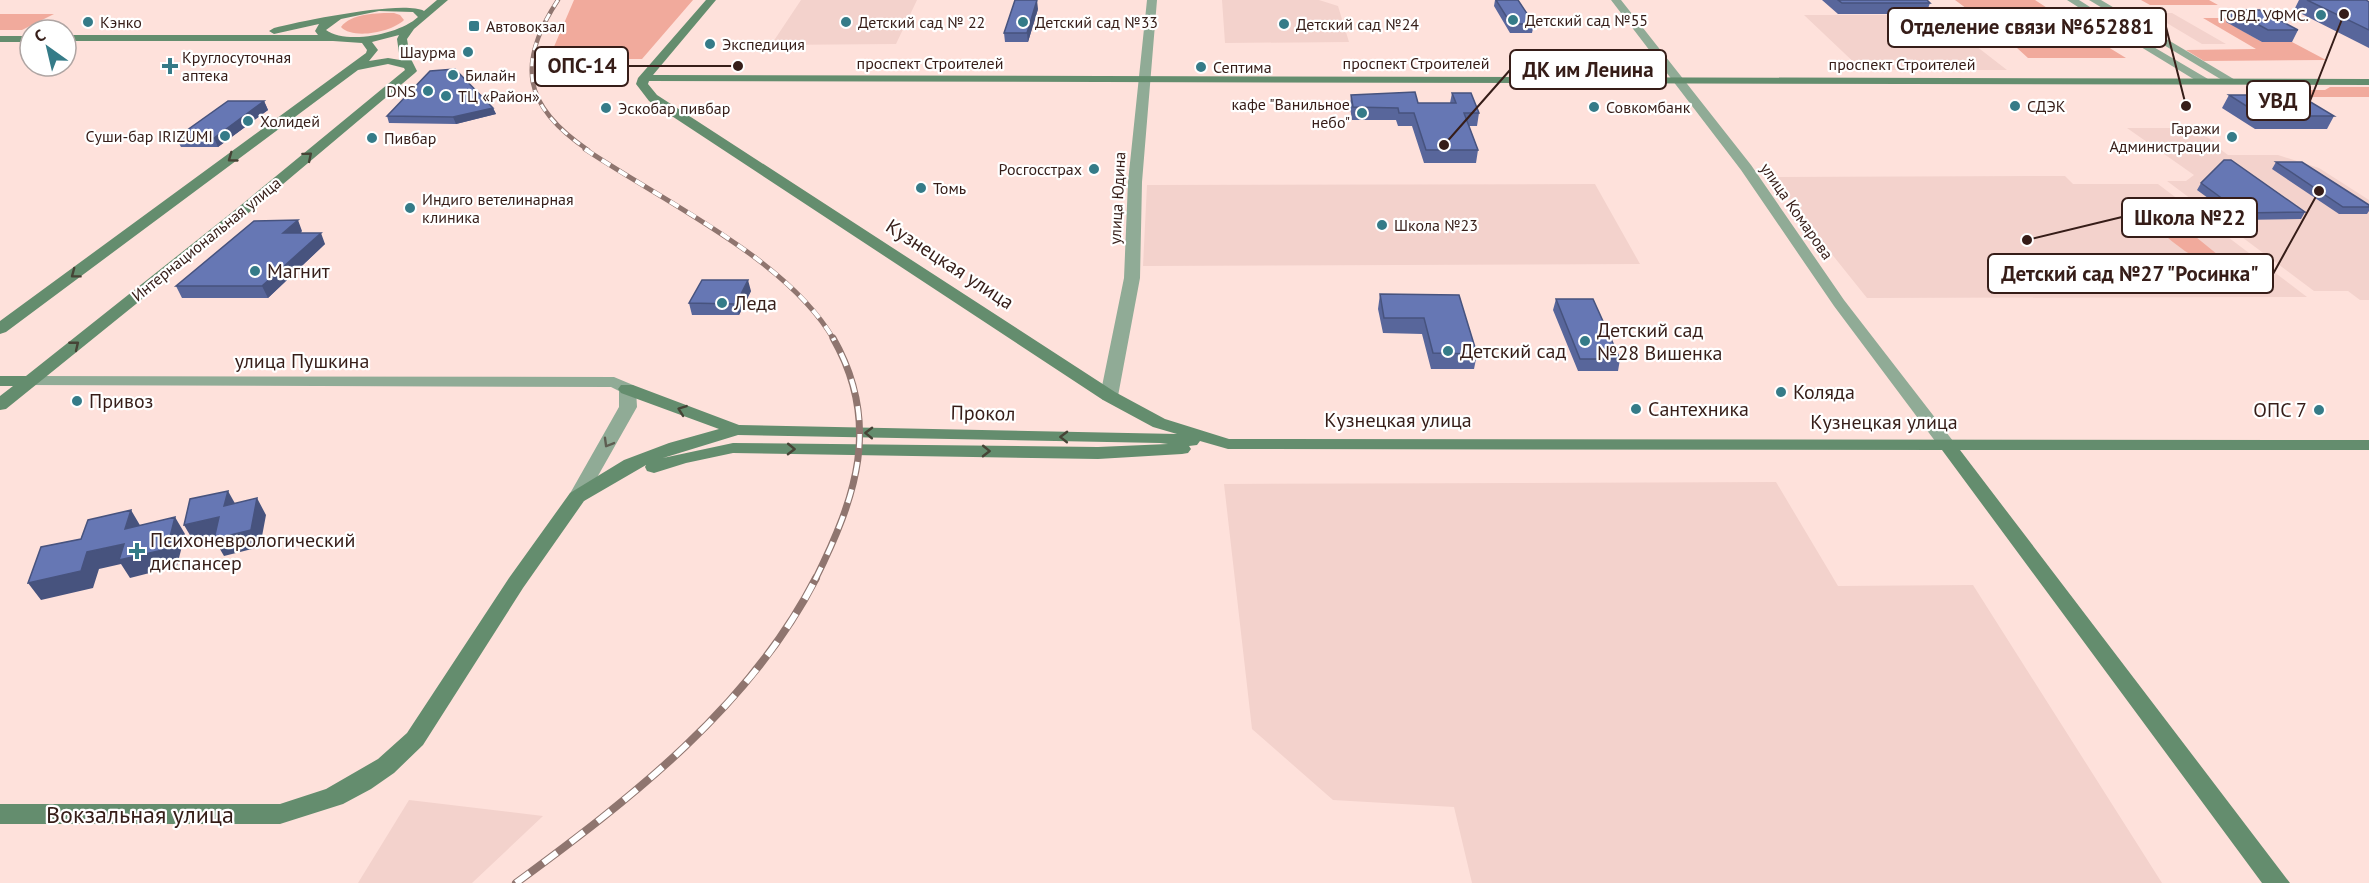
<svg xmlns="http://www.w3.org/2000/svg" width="2369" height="883" viewBox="0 0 2369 883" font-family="'PT Sans',sans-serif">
  <rect width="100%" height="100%" fill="#fee1db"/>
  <path fill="#f3d2cc" d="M801,0H917L896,44L771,45Z
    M1222,0H1319L1338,6L1349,42L1225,43Z
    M2150,13H2172L2226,44H2202Z
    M1804,15H1936L2007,70H1862Z
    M2127,128H2192L2215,142L2213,144L2228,155H2278L2319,168L2369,200V300H2360L2348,291H2314L2167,181H2186L2194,175Z
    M2065,176L2073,184H2158L2307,297L1867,298L1770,177Z
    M1595,184L1640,264L1143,266L1147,185Z
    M1776,482L1838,586L1973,585L2162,883H1472L1454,807L1333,800L1252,729L1224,484Z
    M409,800L543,816L472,883H358Z"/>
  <path fill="#f1aa9c" d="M574,0H693L642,59H604L596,55L550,56Z
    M1955,0H2035L2087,34H2001Z
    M2141,0H2209L2218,5H2150Z
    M394,13L400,15L404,20C392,32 353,40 341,27C351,13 378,13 394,13Z
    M0,14H54L22,30H0Z
    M2203,18H2228L2227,22L2262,42H2292L2326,60L2204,61L2186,50L2256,49Z
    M2090,36L2126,58H2028L2005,37Z
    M2330,87H2369V97H2304L2292,90H2325Z
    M2148,208L2164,211L2223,259C2203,277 2154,224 2138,211Z"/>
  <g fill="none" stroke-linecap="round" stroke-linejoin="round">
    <path fill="#90ab96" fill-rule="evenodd" d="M1147,0H1157L1142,182L1140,278L1118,396L1115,400H1103L1100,396L1124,278L1128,182Z
      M1611,0H1621L1751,165L1844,300L1953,441L1956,445L1953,449H1941L1834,306L1741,170Z
      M2067,0H2079L2109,19L2100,21Z
      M2089,0H2101L2237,81L2231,84L2227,83Z
      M2140,39L2208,79L2210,81L2204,84L2200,83L2136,44L2135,42Z
      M29,376L614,377L633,385L636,389L637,407L586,497L584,501H570L568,497L619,407V391L611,387L23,385L21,381L23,377Z"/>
    <path fill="#648d6e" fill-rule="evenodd" d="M437,0H448L414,29L407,39L410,57L417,71L415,73L245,216L6,409L0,410V396L13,386H0V376H26L235,210L405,70L404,68L388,64L358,70L6,332L0,334V321L366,53L367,50L362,43L333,41H66V35H318L315,31L319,24L274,34L269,31L274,28C303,21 403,0 424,11ZM379,11L413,12L418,17C400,34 347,45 326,30L341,19ZM399,35L397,39L400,60L388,58L369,61L378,50L372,42Z
      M706,0H716L653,75L2369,79V85L649,81L648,84L657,95L1115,392L1165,419L1229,439L2369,440V450H1960L2290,883H2262L1942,450L1228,449L1200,441L1197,445L1189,446L1191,449L1188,453L1182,454L1098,459L733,453L686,463L654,473L647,471L645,467L646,465L584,501L523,588L423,745L394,773L371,789L343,804L280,824H0V804H280L326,789L378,759L407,733L509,578L570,493L624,460L669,443L719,429L621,393L618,389L621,385H633L739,425L1177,434L1153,427L1103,400L649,101L636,84L638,78ZM738,435L1160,443L1168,444L1098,447L733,443L663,458Z
      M0,36H30V42H0Z"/>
    <defs>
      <path id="rail-far3" d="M558,0C516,64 523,106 588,150"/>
      <path id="rail-far2" d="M585,149C662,201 788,259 834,340"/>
      <path id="rail-far1" d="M815,580C856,497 882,424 833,338"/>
      <path id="rail" d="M516,883C630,799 750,707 816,578"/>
    </defs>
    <use href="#rail-far3" stroke="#8f756f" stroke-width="4.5"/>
    <use href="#rail-far2" stroke="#8f756f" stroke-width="5"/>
    <use href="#rail-far1" stroke="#8f756f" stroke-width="7"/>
    <use href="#rail" stroke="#8f756f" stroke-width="8"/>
    <use href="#rail-far3" stroke="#fff" stroke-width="3" stroke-dasharray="8" stroke-linecap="butt"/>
    <use href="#rail-far2" stroke="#fff" stroke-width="4" stroke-dasharray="10" stroke-linecap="butt"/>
    <use href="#rail-far1" stroke="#fff" stroke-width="4.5" stroke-dasharray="14" stroke-linecap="butt"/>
    <use href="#rail" stroke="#fff" stroke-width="6" stroke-dasharray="17" stroke-linecap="butt"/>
  </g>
  <path fill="#58669b" d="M1495,0H1518L1534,24L1532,33H1510L1494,6Z
    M1822,0H1927L1930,3L1926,14H1838Z
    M2299,0H2366L2369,2V48L2294,10Z
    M1038,9L1028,42H1005L1004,33Z
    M2232,10L2298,30L2292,42H2262L2226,22Z
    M1452,93L1479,113L1477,126H1469L1478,150L1476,163H1424L1412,126H1398L1396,120H1352L1350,107L1351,95L1418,103H1450Z
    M2229,95L2334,116L2327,129H2255L2222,108Z
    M264,101L268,110L218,147H181L176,138Z
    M493,108L496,114L456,124L389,123L387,116Z
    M2276,162L2369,205V211L2367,214H2339L2272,169Z
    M2201,183L2305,212L2301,219L2238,220L2197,190Z
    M302,231L301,233L325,244L268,298H182L176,286Z
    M751,291L739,315H692L689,303Z
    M1380,294L1459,295L1477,354L1474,369H1431L1422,334L1383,333L1378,309Z
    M1556,299L1620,359L1618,371H1578L1553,310Z"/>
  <path fill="#47537e" d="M1037,0L1038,9L1028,42L1027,33Z
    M264,101L268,110L218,147L214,138Z
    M493,108L496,114L456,124L453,117Z
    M298,220L302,231L288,244L283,233Z
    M321,233L325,244L268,298L262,286Z
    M748,280L751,291L739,315L736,304Z
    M228,491L237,507L224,506Z
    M257,498L266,515L260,547L224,556L214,539Z
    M131,510L141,527L125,529Z
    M175,517L185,534L177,566L130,578L121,564L99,569L93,588L41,600L28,583L87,552L124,544Z
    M219,517L228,534L194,542L184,525Z"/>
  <path fill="#6677b4" stroke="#47537e" stroke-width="1.5" d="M1015,0H1037L1027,33H1004Z
    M1496,0H1518L1534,24H1511Z
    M1838,0H1927L1930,3H1842Z
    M2307,0H2366L2369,2V30Z
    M2232,10H2260L2298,30H2268Z
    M455,69L493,108L453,117L387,116L430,71Z
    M1415,92L1418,103H1456L1452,93H1471L1479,113H1464L1478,150H1426L1414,113H1399L1398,108L1353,107L1351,95Z
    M2229,95H2299L2334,116H2262Z
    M228,101H264L214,138H176Z
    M2224,160H2231L2305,212L2242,213L2201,183Z
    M2276,162H2302L2369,205V207H2343Z
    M298,220L283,233H321L262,286H176L254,221Z
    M702,280H748L736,304L689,303Z
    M1380,294L1459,295L1477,354L1433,353L1424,318H1384Z
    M1556,299H1593L1620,359H1580Z
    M228,491L224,506L257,498L251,530L214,539L219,517L184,525L190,499Z
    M131,510L125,529L175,517L167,549L119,560L124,544L87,552L81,571L28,583L41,547L81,539L88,520Z"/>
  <defs><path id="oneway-chevron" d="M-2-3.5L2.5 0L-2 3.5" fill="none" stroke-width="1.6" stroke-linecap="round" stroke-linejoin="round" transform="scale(1.5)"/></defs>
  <g stroke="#464436">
    <use href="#oneway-chevron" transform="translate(308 156) rotate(-40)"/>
    <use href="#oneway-chevron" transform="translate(232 158) rotate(144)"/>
    <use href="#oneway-chevron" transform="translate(75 274) rotate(143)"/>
    <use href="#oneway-chevron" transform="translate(75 345) rotate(-39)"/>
    <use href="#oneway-chevron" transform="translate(682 410) rotate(-160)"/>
    <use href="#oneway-chevron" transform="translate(869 433) rotate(-179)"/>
    <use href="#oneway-chevron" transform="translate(1064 437) rotate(-179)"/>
    <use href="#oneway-chevron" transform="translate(791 449) rotate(1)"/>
    <use href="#oneway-chevron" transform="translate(986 451) rotate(1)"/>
  </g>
  <use stroke="#5e5d51" href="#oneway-chevron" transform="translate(608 443) rotate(120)"/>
  <g fill="#357b88" stroke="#fff" stroke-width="2">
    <circle cx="2321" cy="15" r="6"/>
    <circle cx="1513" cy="20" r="6"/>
    <circle cx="88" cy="22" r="6"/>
    <circle cx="846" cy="22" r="6"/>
    <circle cx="1023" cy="22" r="6"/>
    <circle cx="1284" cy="24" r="6"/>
    <rect x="468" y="20" width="12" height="12" rx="3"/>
    <circle cx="710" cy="44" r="6"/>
    <circle cx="468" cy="52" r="6"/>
    <path d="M167 57h6v6h6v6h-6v6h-6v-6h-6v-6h6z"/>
    <circle cx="1201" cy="67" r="6"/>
    <circle cx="453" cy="75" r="6"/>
    <circle cx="428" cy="91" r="6"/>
    <circle cx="446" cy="96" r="6"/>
    <circle cx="2015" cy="106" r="6"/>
    <circle cx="1594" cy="107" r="6"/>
    <circle cx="606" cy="108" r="6"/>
    <circle cx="1362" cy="113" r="6"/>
    <circle cx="248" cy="121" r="6"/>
    <circle cx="225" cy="136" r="6"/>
    <circle cx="2232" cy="137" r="6"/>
    <circle cx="372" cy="138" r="6"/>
    <circle cx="1094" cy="169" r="6"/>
    <circle cx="921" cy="188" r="6"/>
    <circle cx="410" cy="208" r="6"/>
    <circle cx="1382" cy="225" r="6"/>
    <circle cx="255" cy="271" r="6"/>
    <circle cx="722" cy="303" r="6"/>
    <circle cx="1585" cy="341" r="6"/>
    <circle cx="1448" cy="351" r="6"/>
    <circle cx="1781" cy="392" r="6"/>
    <circle cx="77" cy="401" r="6"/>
    <circle cx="1636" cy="409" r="6"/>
    <circle cx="2319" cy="410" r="6"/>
    <path d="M134 542h6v6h6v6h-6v6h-6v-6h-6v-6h6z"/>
  </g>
  <g text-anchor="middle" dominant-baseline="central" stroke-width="4.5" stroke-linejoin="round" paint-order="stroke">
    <g font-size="16" fill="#361d18" stroke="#fff" text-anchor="start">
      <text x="2309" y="15" text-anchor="end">ГОВД. УФМС.</text>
      <text x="1525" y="20">Детский сад №55</text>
      <text x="100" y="22">Кэнко</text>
      <text x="858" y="22">Детский сад № 22</text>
      <text x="1035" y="22">Детский сад №33</text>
      <text x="1296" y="24">Детский сад №24</text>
      <text x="486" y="26">Автовокзал</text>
      <text x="722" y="44">Экспедиция</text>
      <text x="456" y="52" text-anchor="end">Шаурма</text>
      <text x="182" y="57">Круглосуточная<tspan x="182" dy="18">аптека</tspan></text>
      <text x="1213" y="67">Септима</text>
      <text x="465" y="75">Билайн</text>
      <text x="416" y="91" text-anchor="end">DNS</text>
      <text x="458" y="96">ТЦ «Район»</text>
      <text x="1350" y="104" text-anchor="end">кафе "Ванильное<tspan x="1350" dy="18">небо"</tspan></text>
      <text x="2027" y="106">СДЭК</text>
      <text x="1606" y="107">Совкомбанк</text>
      <text x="618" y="108">Эскобар пивбар</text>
      <text x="260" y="121">Холидей</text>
      <text x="2220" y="128" text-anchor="end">Гаражи<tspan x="2220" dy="18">Администрации</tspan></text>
      <text x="213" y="136" text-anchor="end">Суши-бар IRIZUMI</text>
      <text x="384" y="138">Пивбар</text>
      <text x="1082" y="169" text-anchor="end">Росгосстрах</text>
      <text x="933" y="188">Томь</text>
      <text x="422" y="199">Индиго ветелинарная<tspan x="422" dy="18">клиника</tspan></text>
      <text x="1394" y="225">Школа №23</text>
    </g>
    <g font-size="16" fill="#361d18" stroke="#fff">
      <text x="930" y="63">проспект Строителей</text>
      <text x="1416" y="63">проспект Строителей</text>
      <text x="1902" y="64">проспект Строителей</text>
      <text transform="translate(1117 198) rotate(-87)">улица Юдина</text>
      <text transform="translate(1797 211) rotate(55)">улица Комарова</text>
      <text transform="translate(206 239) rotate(-39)">Интернациональная улица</text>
    </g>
    <g font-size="20" fill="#361d18" stroke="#fff">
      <text transform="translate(950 264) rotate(33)">Кузнецкая улица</text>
      <text x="302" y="361">улица Пушкина</text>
      <text transform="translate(983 413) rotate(1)">Прокол</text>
      <text x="1398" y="420">Кузнецкая улица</text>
      <text x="1884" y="422">Кузнецкая улица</text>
    </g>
    <g font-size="20" fill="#361d18" stroke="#fff" text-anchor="start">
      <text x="267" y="271">Магнит</text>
      <text x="734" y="303">Леда</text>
      <text x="1597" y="330">Детский сад<tspan x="1597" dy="23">№28 Вишенка</tspan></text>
      <text x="1460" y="351">Детский сад</text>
      <text x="1793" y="392">Коляда</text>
      <text x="89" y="401">Привоз</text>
      <text x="1648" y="409">Сантехника</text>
      <text x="2307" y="410" text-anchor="end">ОПС 7</text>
      <text x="150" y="540">Психоневрологический<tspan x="150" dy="23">диспансер</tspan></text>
    </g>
    <g font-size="24" fill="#361d18" stroke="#fff">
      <text x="140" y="814">Вокзальная улица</text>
    </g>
  </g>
  <path fill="none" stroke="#361d18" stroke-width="2" d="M2186 106L2166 27M738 66L628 66M1444 145L1510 70M2344 14L2310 101M2027 240L2122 217M2319 191L2273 274"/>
  <g fill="#361d18" stroke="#fff" stroke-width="2">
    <circle cx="2186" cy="106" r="6"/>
    <circle cx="738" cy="66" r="6"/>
    <circle cx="1444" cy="145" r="6"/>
    <circle cx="2344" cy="14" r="6"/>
    <circle cx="2027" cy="240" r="6"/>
    <circle cx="2319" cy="191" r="6"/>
  </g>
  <g fill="#fff" stroke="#361d18" stroke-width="2">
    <rect x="1888" y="8" width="278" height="39" rx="6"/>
    <rect x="535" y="47" width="93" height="39" rx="6"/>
    <rect x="1510" y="50" width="156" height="39" rx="6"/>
    <rect x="2247" y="81" width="63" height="39" rx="6"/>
    <rect x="2122" y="198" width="135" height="39" rx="6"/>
    <rect x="1988" y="254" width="285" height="39" rx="6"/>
  </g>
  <g font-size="21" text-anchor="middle" font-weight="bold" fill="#361d18">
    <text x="2027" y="34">Отделение связи №652881</text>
    <text x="582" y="73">ОПС-14</text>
    <text x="1588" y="77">ДК им Ленина</text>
    <text x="2278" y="108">УВД</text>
    <text x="2190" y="225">Школа №22</text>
    <text x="2130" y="281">Детский сад №27 "Росинка"</text>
  </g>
  <g transform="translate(48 48) rotate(326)"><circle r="28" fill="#ffffff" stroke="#afa5a3" stroke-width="1.5"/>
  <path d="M0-4.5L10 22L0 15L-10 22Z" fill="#357b88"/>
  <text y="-9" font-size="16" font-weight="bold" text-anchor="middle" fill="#361d18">С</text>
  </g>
</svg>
